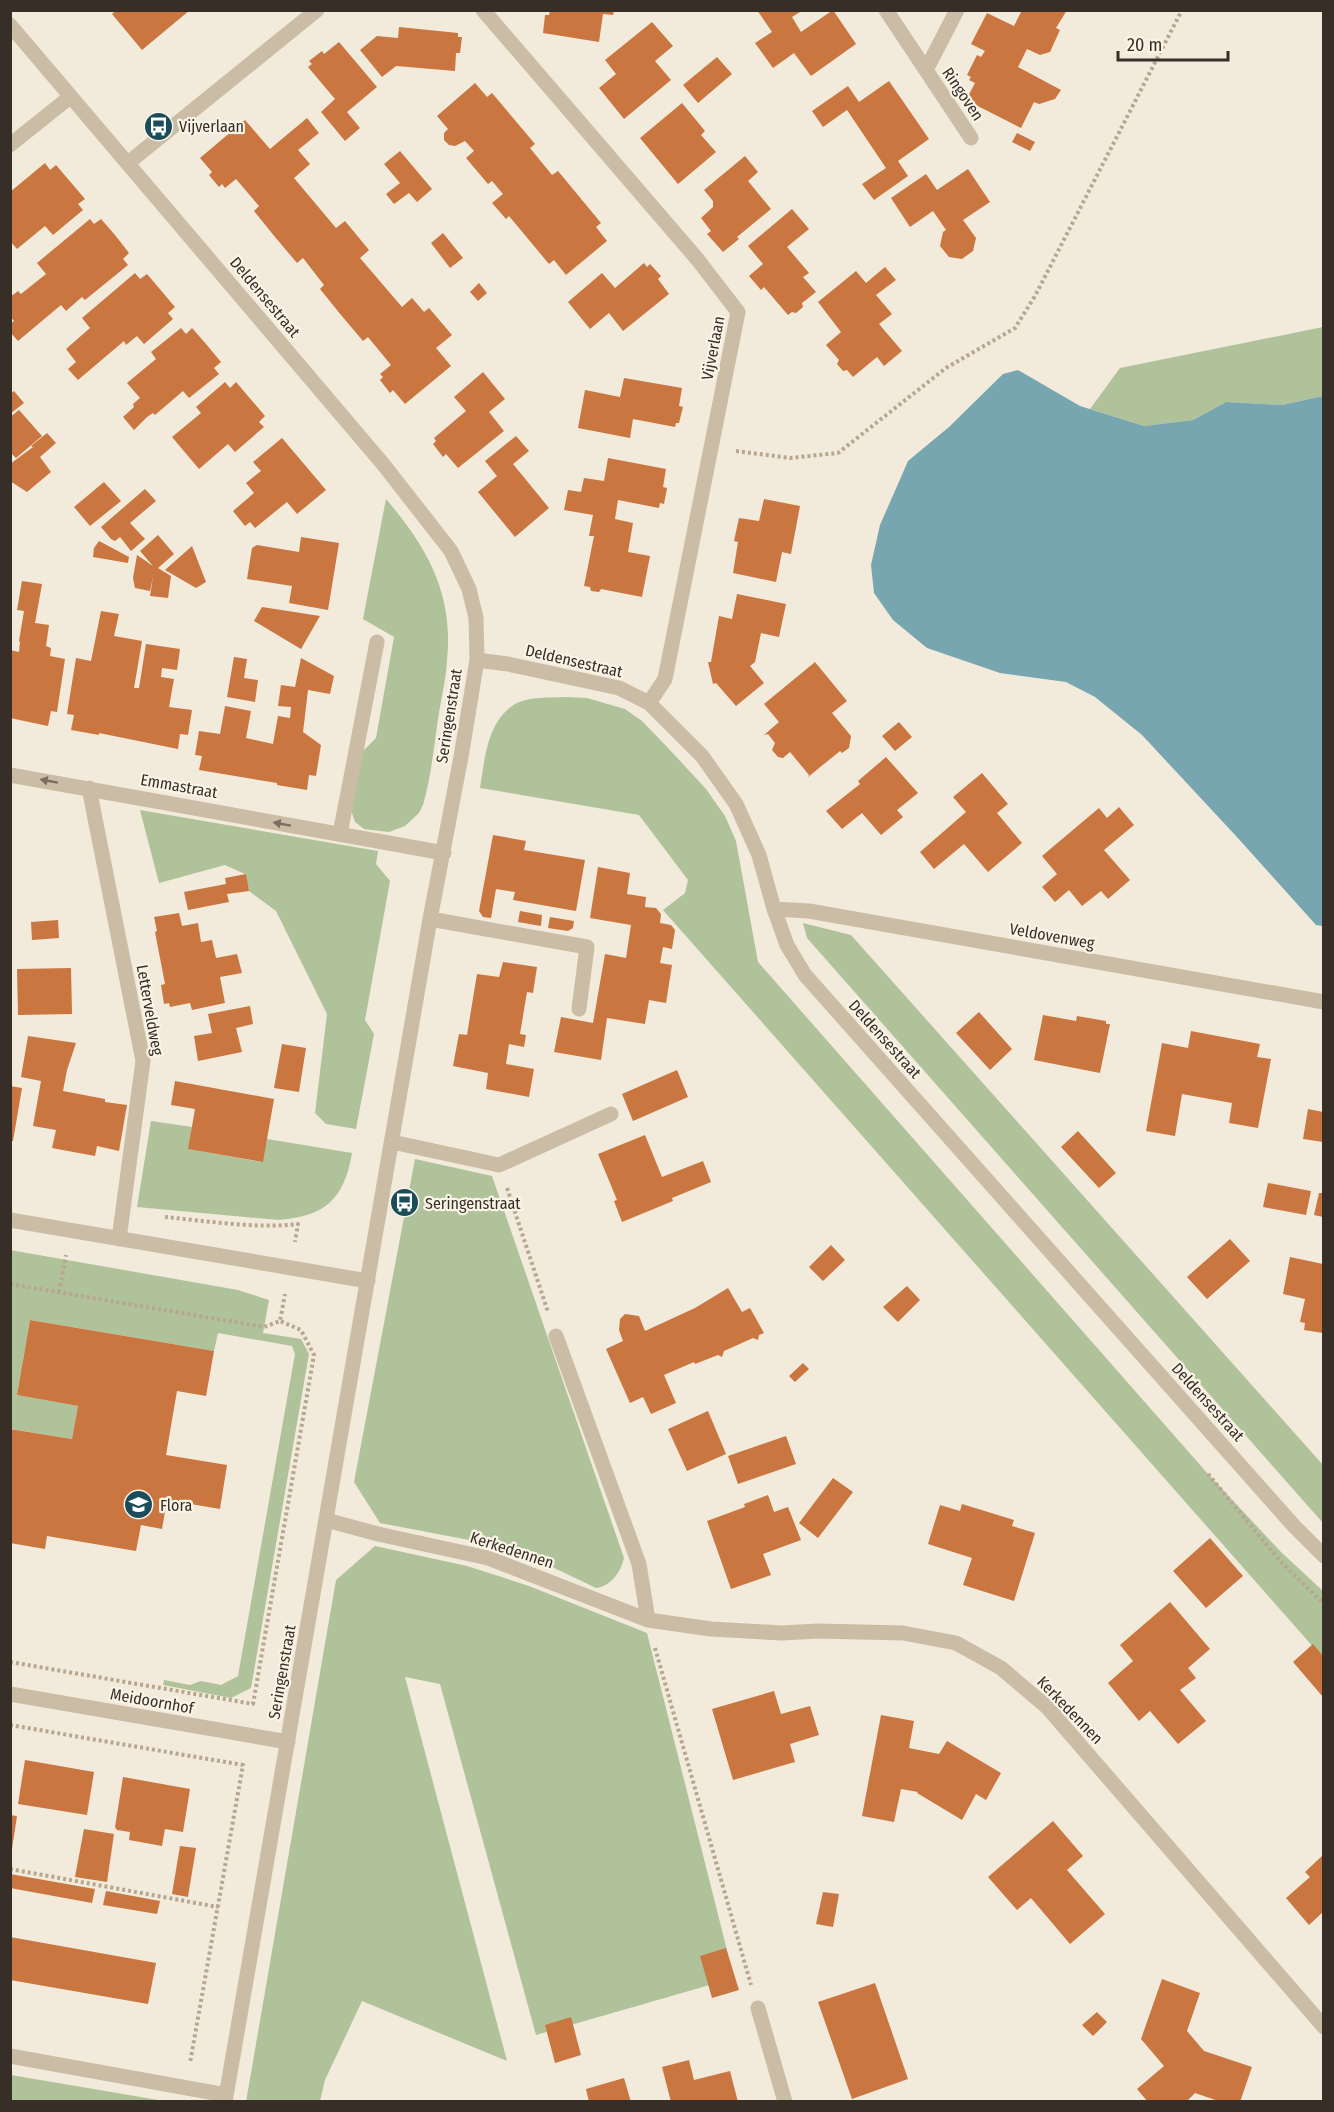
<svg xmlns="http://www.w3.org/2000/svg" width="1334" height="2112" viewBox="0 0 1334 2112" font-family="'Fira Sans Condensed',sans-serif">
  <rect width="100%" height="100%" fill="#f2eada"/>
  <path fill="#afc29a" d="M1323,327V396L1282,405L1226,402L1193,420L1144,426L1090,409L1120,368Z
    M386,499C427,547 454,594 447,660C446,680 441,699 438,719C434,747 431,777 423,805L419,813L405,826L389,832L364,829L355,822L351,810L361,753L376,738L394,637L363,619Z
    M566,697L587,698L625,709L642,721L669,749L706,789L725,816L736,841L758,962L1208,1474L1281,1552L1323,1591V1658L663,910L685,893L688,880L639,815L480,788C485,758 487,722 515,704C529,696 551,698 566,697Z
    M140,810L378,851L376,864L390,881L365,1020L374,1034L356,1129L326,1124L315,1113L327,1014L276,911L249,891L245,874L225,865L159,883Z
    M803,923L851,935L1323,1465V1523L807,938Z
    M151,1121L192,1127L189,1149L262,1162L267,1139L352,1153C344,1199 326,1216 279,1220L137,1207Z
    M415,1159L492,1176L624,1558C621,1572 611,1586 596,1588L544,1563L490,1544L380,1523L354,1482Z
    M10,1250L238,1290L269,1300L263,1333L301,1339L309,1354L251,1688L231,1698L163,1685L164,1680L190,1685L201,1681L221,1685L238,1676L295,1354L292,1346L218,1333L214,1351L30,1320L17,1395L78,1406L72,1439L11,1429Z
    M375,1546L467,1566L529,1586L647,1633L734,1978L536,2035L440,1684L405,1677L507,2061L362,2001L325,2080L320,2101L246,2102L336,1580Z
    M10,2075H11L164,2101H11Z"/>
  <path fill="#78a6b0" d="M1018,370L1080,406L1144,426L1193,420L1226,402L1282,405L1323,396V926L1316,925L1236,836L1142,735L1095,697L1066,682L1000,673L927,648L893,620L874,593L871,565L880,525L908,461L949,427L1003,374Z"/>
  <path fill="#ca7641" d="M116,10H190L142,50L112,14Z
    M550,10H614L613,15L603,14L599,42L543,33L545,15H549Z
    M757,10H799L800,12L792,17L801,32L833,10L856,44L811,76L794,53L773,68L755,43L772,32Z
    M1022,10H1067L1056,28L1060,30L1050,52L1040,55L1027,49L1018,67L1061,90L1055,99L1039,104L1034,102L1021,128L966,100L975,83L969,80L971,77L967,75L977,55L981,57L985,51L971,44L987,13L1014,26Z
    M652,22L673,46L655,61L671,80L624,119L599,88L616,74L605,60Z
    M399,27L458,33V37H462L460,53H456L455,71L396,66L382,77L360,50L377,36L398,38Z
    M339,42L377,87L347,112L360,128L345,141L321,112L335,99L308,67L312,64L309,61L322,51L324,54Z
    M717,57L732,74L698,103L683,85Z
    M889,81L929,139L898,161L908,176L874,200L862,184L886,168L847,110L823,127L812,111L848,86L859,102Z
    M475,83L487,97L492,93L535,144L530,148L552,175L558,171L601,223L596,227L607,241L566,275L554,260L549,264L509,216L506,219L492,203L503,194L492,181L488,184L466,158L474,151L465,141L455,146L449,145L444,140V133L448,129L437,116Z
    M682,103L705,131L701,135L716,152L678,184L640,138Z
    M307,118L319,133L298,150L310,164L294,178L336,228L345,221L369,250L360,258L402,307L412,298L424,312L429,308L452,335L436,348L451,366L405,404L393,390L390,393L380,380L383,377L380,374L391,365L368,337L363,341L341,315L320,289L324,285L303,258L297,263L275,237L254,211L259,206L236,179L225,188L222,184L219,187L209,175L212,172L200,158L245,120L270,149Z
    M1017,133L1035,142L1030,151L1012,142Z
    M400,151L432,189L417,202L409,193L394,204L386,194L400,183L384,164Z
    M745,156L758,172L748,181L771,209L737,237L739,239L723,252L707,234L711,231L701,218L713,207V201L704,190Z
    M45,163L50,170L56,165L85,199L78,204L83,210L53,235L45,226L17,249L10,241V192Z
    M968,169L990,202L963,220L976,238L973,251L962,259L949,257L940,246L943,232L946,230L933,211L910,227L891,198L926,174L937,190Z
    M792,209L809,229L787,247L809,273L803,277L816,292L802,303L803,307L796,313L792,312L788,315L764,287L761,290L749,276L763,264L748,246Z
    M90,219L94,224L101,219L115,235L129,253L123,259L128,265L85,300L82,297L66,311L61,305L18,341L10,332V324L14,321L10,316V297L18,291L21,294L46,274L37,263Z
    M443,233L463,258L450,268L431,243Z
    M644,263L647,267L650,264L661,276L658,279L669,294L623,331L609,313L590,329L568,302L602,273L615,288Z
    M885,267L896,280L876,295L892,314L879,324L902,351L884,366L877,357L853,377L847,370L843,371L837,364L839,360L826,345L841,332L818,302L856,271L866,283Z
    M135,273L140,279L147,274L175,307L168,313L173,319L144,344L137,336L126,345L124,341L78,380L68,369L76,362L66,349L90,328L82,318Z
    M479,283L487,293L478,301L470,292Z
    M181,328L186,334L192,328L206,344L221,362L214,368L219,374L189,398L183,391L155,415L153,413L147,417L134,430L123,417L134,407L133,404L140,398L127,383L156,359L151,352Z
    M483,372L505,399L489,412L504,431L458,468L446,454L443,457L433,444L436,441L434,438L466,411L454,397Z
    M624,378L682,388L679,406L683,407L679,423H676L675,427L633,419L630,438L578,428L585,390L620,397Z
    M225,382L230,388L236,382L265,416L259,422L264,427L235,452L228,444L199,469L172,437L201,413L196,407Z
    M14,391L24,403L10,414V394Z
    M19,410L42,436L16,458L10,452V417Z
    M47,433L56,443L40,457L51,472L27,492L10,481V464L33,447L31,446Z
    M516,436L529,451L513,464L549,508L515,537L478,492L497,476L485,461Z
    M282,438L326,490L297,514L287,502L255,528L250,522L245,526L233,511L254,493L246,483L261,471L253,462Z
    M608,458L666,469L663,487L667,488L664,504L660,503L659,508L618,500L615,519L633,523L628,552L650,556L642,597L601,589L599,592L591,591L590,587L584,586L594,536H589L593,515L564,510L568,490L581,492L584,478L604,481Z
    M104,482L121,501L90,526L74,507Z
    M145,489L156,501L130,523L145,539L131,551L120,537L115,541L111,539L101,527Z
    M764,499L800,506L791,554L782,552L776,582L733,573L738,542L734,541L739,518L759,521Z
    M158,535L174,554L158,568L171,576L168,598L150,596L153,577L150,591L135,588L133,578L137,555L153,566L140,551Z
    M301,537L339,543L328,610L289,603L292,586L247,579L252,548L257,545L299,552Z
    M99,541L129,557L128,563L93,557L94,548Z
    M192,546L206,582L196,588L165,570Z
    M22,581L42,584L35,623L49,625L46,646L51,648L50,656L65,659L57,712L51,711L48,726L10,718V650L19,652L20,642L19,641L24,611L17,610Z
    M737,594L786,604L779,637L761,633L755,662L750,666L764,683L736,706L716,683L713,684L708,662H711L719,616L732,619Z
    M262,607L320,616L301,649L254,621Z
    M101,611L119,614L114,636L142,641L134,688H139L146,644L180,649L177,670L162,668L161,677L174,679L169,707L192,710L188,735L180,734L178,749L99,733V735L71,730L74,715L67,714L76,658L91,661Z
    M234,657L247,659L244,678L258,680L255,702L227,697Z
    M301,658L334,676L330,694L308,690L303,732L321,745L316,776L309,775L307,790L277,785V783L199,770L202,756L195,755L199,731L220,734L225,706L251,711L246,738L273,744L278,716L290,718L291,707L278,706L281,685L295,687Z
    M815,662L847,701L832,713L851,736L849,748L842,753L840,751L808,777L809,775L790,752L783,758L778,757L772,750L775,743L768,734L764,735L779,722L764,704Z
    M899,722L912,737L895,751L882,736Z
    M886,757L918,793L897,810L903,817L881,835L862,813L842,829L826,811L860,784L858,781Z
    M982,773L1008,804L997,813L1022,843L988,872L964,844L934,869L920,852L966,812L953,797Z
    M1119,807L1134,825L1104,850L1130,880L1108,899L1101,891L1082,906L1069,890L1055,902L1042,887L1057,874L1042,856L1099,808L1107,818Z
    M493,835L526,841L524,850L585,860L576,911L513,900L515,892L496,889L491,918L483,917L479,911Z
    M598,867L630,873L627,894L646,897L645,907L656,908L661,914L660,923L671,925L675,930L672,949L663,947L660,963L672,965L666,1003L649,1000L645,1024L607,1018L601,1060L554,1052L561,1017L593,1023L605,954L626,958L631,925L590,918Z
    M246,874L249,891L227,894L229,902L188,910L184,892L226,884L225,878Z
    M520,911L542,915L541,926L518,922Z
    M179,913L182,926L198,923L201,942L212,940L216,958L237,954L242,973L220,977L225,1003L192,1010L190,1003L170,1007L169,1003L164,1004L161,985L165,984L155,932L157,931L154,917Z
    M550,917L574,921L573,928L568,931L548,928Z
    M58,920L59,938L32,940L31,922Z
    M503,962L537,967L533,993L527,992L520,1034L526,1035L524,1047L509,1044L506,1064L534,1069L529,1097L486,1089L488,1073L453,1066L459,1034L467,1035L477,974L499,977Z
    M71,968L72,1014L18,1015L17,969Z
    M250,1006L253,1024L236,1028L242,1052L198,1061L194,1036L212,1033L208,1014Z
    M979,1012L1012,1049L990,1070L956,1033Z
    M1043,1015L1076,1021L1077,1016L1106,1021V1024H1110L1100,1073L1034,1060Z
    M1191,1031L1260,1044L1257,1057L1271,1059L1258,1128L1229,1123L1232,1103L1182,1094L1175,1136L1146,1131L1162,1043L1188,1048Z
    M28,1036L76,1043L67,1070L63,1091L105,1099V1102L127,1105L119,1151L97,1146L95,1156L52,1148L56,1130L33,1126L41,1081L21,1077Z
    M282,1044L306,1048L299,1092L274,1088Z
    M677,1070L688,1097L633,1121L622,1094Z
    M175,1081L274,1099L263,1162L188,1149L195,1109L171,1105Z
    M10,1086L22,1088L13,1141H10Z
    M1308,1109L1323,1112V1142L1303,1139Z
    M1078,1131L1116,1173L1099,1188L1061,1147Z
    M645,1135L662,1177L703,1161L711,1182L672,1198L673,1201L622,1222L614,1201L617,1200L598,1154Z
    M1268,1183L1311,1191L1306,1215L1263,1207Z
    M1319,1193H1323V1217L1314,1215Z
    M1230,1239L1250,1261L1207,1299L1187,1277Z
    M831,1245L845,1260L823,1281L809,1267Z
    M1290,1257L1323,1264V1333L1304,1330L1305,1323L1300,1322L1305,1299L1283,1294Z
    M907,1286L920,1300L898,1322L883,1307Z
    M728,1288L742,1312L750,1308L764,1333L759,1335L758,1340L753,1338L724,1351L722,1357L718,1355L695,1364L694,1362L664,1375L676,1403L651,1414L643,1397L630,1403L606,1349L623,1341L619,1330L620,1319L625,1314L639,1316L645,1331L695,1308Z
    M30,1320L214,1351L206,1396L177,1391L166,1455L227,1465L220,1509L167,1500L162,1529L141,1525L136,1551L47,1536L45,1549L10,1543V1429L72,1439L78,1406L17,1395Z
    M803,1363L809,1369L795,1382L789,1376Z
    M708,1411L726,1454L687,1471L668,1429Z
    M786,1436L796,1464L738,1484L728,1456Z
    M833,1478L853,1492L818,1538L799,1523Z
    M768,1495L774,1512L788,1507L801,1540L763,1554L771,1575L731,1589L707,1521L745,1507L744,1504Z
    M962,1504L1014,1520L1012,1526L1035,1533L1014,1601L963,1585L972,1558L928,1544L940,1505L960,1511Z
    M1210,1538L1243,1576L1206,1608L1173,1571Z
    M1170,1602L1210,1649L1188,1668L1196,1678L1180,1690L1206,1721L1178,1744L1150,1711L1139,1721L1108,1683L1133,1661L1120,1645Z
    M1313,1644L1323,1656V1697L1293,1662Z
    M774,1691L781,1714L810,1706L819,1735L790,1744L795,1762L733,1780L712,1709Z
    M881,1715L914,1721L909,1748L939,1754L947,1741L1001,1773L986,1800L976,1794L962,1820L917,1793L918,1792L901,1789L894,1822L862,1816Z
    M25,1760L94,1772L87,1815L18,1804Z
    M123,1777L190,1789L183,1832L165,1829L162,1846L129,1840L130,1832L117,1830L115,1827Z
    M10,1815L17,1816L12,1849H10Z
    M1053,1821L1083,1856L1067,1870L1105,1914L1070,1944L1031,1898L1017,1910L988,1877Z
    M84,1829L114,1834L107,1882L75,1877Z
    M180,1846L196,1848L188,1897L172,1894Z
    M1323,1855V1912L1309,1925L1286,1898L1310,1877L1305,1872Z
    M10,1874L95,1889L92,1903L10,1888Z
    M106,1891L160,1901L157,1914L103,1905Z
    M823,1892L839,1894L833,1927L816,1924Z
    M10,1937L156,1963L148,2004L10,1980Z
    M726,1948L739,1990L712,1998L700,1956Z
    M1162,1979L1200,1993L1187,2031L1204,2051L1252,2067L1240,2102H1221L1195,2093L1186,2102H1148L1137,2089L1164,2066L1141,2039Z
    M875,1983L908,2079L852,2099L818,2002Z
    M1097,2012L1107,2022L1093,2036L1082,2025Z
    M571,2017L581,2055L555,2063L545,2025Z
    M689,2060L694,2080L730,2071L738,2102H671L662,2067Z
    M624,2078L631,2102H589L586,2089Z"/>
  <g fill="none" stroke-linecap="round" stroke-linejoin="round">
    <path stroke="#b7a690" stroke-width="4" stroke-dasharray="3 3" stroke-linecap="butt" d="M736,451L790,458L838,453L946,368L1015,328L1035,296L1182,10
      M507,1188L548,1312
      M165,1217C207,1221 257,1229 298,1224L295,1242
      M10,1284L264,1327L280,1321L285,1294
      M59,1292L66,1255
      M1208,1474L1280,1561L1324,1604
      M655,1648L751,1985
      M10,1662L253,1704L314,1355L301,1330L280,1321
      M10,1725L243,1765L190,2063
      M10,1869L218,1907"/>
    <path stroke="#cbbca6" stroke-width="15" d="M483,10L698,260L738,312L665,679L649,703
      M886,10L971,138
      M10,25L383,464L451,551L469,589L476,618L477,660L461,757L430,919L225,2102
      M926,70L957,10
      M10,145L70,97
      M128,163L317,10
      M477,660L508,664L619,688L649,703L702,756L736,804L759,855L774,909L787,945L805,975L1294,1526L1324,1556
      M10,775L444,853
      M89,788L143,1061L119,1239
      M340,834L377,642
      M774,909L809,911L1324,1002
      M430,919L587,947L579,1009
      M392,1142L499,1165L611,1114
      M10,1220L368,1281
      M556,1336L639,1564L648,1620
      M326,1520L378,1534L488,1558L648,1620L711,1629L782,1633L818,1631L903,1633L956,1643L1001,1668L1047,1707L1324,2027
      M10,1694L288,1742
      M758,2008L785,2102
      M10,2056L226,2095"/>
  </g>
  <defs><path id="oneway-solid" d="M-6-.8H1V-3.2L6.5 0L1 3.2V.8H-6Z" transform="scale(1.5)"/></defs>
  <g fill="#7a6e60">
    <use href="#oneway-solid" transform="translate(49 781) rotate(-170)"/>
    <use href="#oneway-solid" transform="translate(282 824) rotate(-170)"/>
  </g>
  <defs>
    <symbol id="bus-disc" viewBox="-11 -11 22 22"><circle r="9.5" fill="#1b4c59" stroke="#faf4e7"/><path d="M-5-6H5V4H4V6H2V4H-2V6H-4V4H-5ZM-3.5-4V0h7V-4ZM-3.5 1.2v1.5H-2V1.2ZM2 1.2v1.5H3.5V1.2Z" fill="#fff"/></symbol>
    <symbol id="school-disc" viewBox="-11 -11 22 22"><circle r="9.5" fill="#1b4c59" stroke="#faf4e7"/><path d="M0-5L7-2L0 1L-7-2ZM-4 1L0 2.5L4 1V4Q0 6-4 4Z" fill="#fff"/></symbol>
  </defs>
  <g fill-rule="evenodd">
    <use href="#bus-disc" x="142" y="110" width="33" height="33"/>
    <use href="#bus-disc" x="388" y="1186" width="33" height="33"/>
    <use href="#school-disc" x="122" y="1488" width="33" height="33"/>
  </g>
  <g text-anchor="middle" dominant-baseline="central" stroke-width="4.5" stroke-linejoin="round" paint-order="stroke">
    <g font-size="16" fill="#372e27" stroke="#faf4e7">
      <text transform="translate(963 94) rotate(56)">Ringoven</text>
      <text transform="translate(265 297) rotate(50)">Deldensestraat</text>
      <text transform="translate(713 348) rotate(-79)">Vijverlaan</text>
      <text transform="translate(574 661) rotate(13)">Deldensestraat</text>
      <text transform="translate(449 716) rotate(-81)">Seringenstraat</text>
      <text transform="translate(179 786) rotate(10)">Emmastraat</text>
      <text transform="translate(1052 936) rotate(10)">Veldovenweg</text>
      <text transform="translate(150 1010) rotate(80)">Letterveldweg</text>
      <text transform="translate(885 1039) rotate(48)">Deldensestraat</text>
      <text transform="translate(1208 1402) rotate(48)">Deldensestraat</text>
      <text transform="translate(512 1550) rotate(18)">Kerkedennen</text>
      <text transform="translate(282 1672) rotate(-80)">Seringenstraat</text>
      <text transform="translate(152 1701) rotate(10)">Meidoornhof</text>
      <text transform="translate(1070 1710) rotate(46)">Kerkedennen</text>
    </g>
    <g font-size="16" fill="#372e27" stroke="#faf4e7" text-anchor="start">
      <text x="179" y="126">Vijverlaan</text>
      <text x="425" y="1203">Seringenstraat</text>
      <text x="160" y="1505">Flora</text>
    </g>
  </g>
  <rect width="1334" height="2112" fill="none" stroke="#372e27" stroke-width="24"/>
  <path d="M1118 51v9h110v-9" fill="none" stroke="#372e27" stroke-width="3"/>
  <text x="1127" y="51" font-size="18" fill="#372e27" stroke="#faf4e7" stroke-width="4.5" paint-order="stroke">20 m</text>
</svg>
